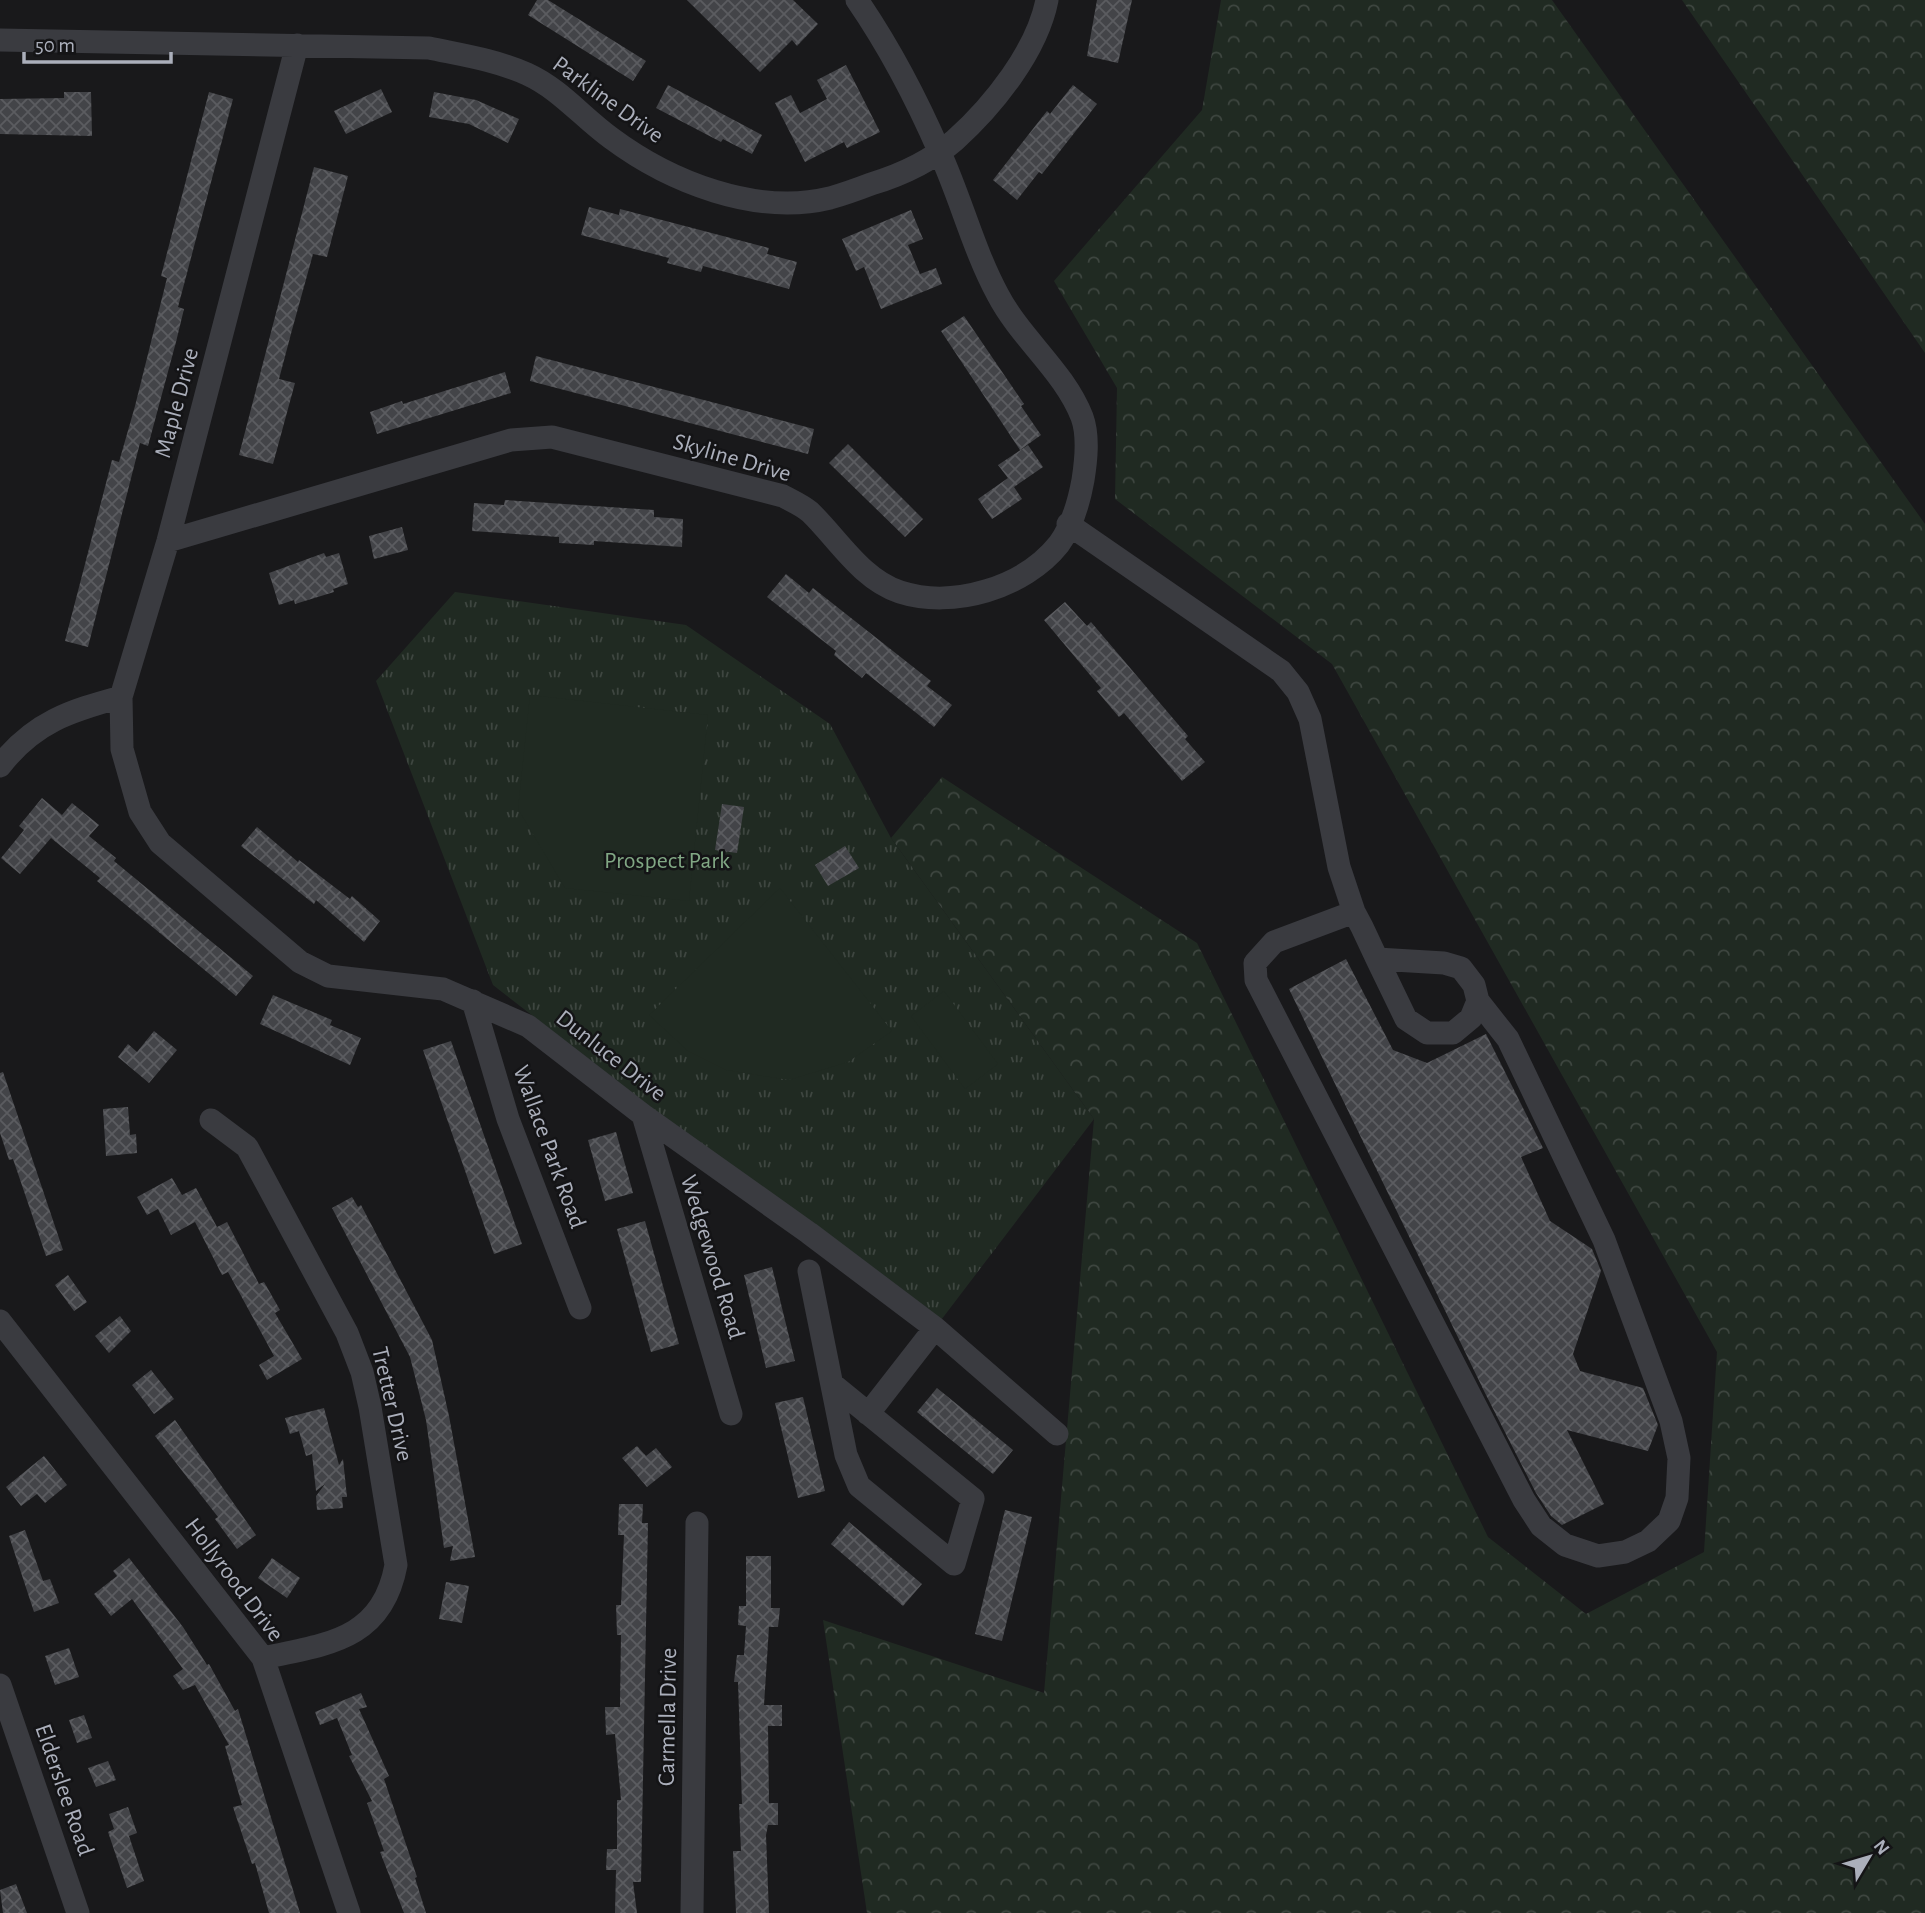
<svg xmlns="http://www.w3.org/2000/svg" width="1925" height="1913" viewBox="0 0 1925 1913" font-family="'Alegreya Sans',sans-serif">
  <defs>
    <pattern id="forest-crowns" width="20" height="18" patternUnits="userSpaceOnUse" patternTransform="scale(1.75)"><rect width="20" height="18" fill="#202a22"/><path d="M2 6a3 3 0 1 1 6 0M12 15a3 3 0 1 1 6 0" fill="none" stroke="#3e4640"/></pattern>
    <pattern id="park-tufts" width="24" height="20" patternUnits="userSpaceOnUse" patternTransform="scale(1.75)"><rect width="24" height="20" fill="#202a22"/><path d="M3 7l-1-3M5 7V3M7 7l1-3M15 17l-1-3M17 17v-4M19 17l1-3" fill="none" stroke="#3e4640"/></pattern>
    <pattern id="building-cross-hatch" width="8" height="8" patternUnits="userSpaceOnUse" patternTransform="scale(1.75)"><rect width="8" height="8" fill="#434448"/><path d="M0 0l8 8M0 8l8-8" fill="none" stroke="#5b5c60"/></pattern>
  </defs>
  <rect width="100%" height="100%" fill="#19191b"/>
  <path fill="url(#forest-crowns)" d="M1221,0H1552L1925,524V1913H867L823,1620L1044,1693L1094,1119L891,838L942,777L1197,943L1488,1537L1586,1614L1704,1552L1717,1352L1332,664L1115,499L1117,388L1054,281L1202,110Z
    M1682,0H1925V353Z"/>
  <path fill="url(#park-tufts)" d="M455,592L686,625L830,724L891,838L1094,1119L935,1328L493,985L376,681Z"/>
  <path fill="#202a22" d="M530,695L708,715L689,901L565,888L518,809Z
    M780,888L892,1031L848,1062L789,1080L726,1070L688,1051L649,1015Z
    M944,991L998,1064L965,1089L911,1016Z"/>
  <path fill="url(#building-cross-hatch)" d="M537,0H548L646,61L633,81L528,15Z
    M687,0H793L818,24L797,46L792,40L760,72Z
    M1097,0H1132L1118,63L1087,56Z
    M846,65L880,132L847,148L844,142L805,162L775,103L791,95L800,113L827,99L817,80Z
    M668,85L762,135L752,154L723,139L721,142L656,108Z
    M1073,85L1097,104L1042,174L1039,172L1017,200L993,180L1047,111L1050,114Z
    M381,89L392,112L346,134L334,111Z
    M64,92H91L92,136L0,134V99L64,98Z
    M209,92L233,99L178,307L184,309L176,342L148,446L140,443L88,647L65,641L112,460L119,462L135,406L167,278L161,276Z
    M434,92L476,100L519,119L508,143L469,124L429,117Z
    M314,167L348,176L327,257L313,254L292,330L279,379L295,383L273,464L239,455Z
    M589,207L619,215L620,209L769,248L767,254L797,262L789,289L703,266L701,272L667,263L669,258L581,235Z
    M911,210L923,239L908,245L920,274L936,268L942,284L881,309L864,267L856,271L842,239Z
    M964,316L1024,404L1021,406L1041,435L1020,450L941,331Z
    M536,356L814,429L808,454L530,381Z
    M505,372L511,393L377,434L370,412L402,401L403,404Z
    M848,444L923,519L905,537L829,463Z
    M1028,445L1043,467L1014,487L1010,481L1022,499L992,519L978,499L1008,478L998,465Z
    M505,500L654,510V517L683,519L682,547L594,541V545L559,543V537L472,531L474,503L504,505Z
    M402,527L408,550L374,559L369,536Z
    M324,553L326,557L339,553L348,584L333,589L334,592L295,604L294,600L279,605L269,573Z
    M786,574L809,593L813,588L931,681L927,686L952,705L934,727L866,673L862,678L834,655L836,651L767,597Z
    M1065,602L1087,626L1091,622L1188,736L1185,739L1205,762L1182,781L1124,713L1119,717L1097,691L1101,688L1044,620Z
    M42,798L62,815L72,803L99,825L89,836L116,858L114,861L253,976L236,996L97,881L100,878L51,838L20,874L1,858L24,830L19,826Z
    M722,804L744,807L737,853L715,850Z
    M257,827L298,862L299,860L350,899L352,896L380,921L364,942L316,900L314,904L241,846Z
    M845,846L859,868L828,886L815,865Z
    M1346,959L1393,1050L1427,1063L1486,1034L1543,1148L1521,1157L1550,1221L1592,1249L1601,1271L1573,1354L1580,1371L1643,1388L1658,1425L1648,1451L1567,1430L1604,1504L1562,1525L1551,1516L1536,1493L1485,1393L1289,989Z
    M273,995L332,1020L330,1025L361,1038L350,1065L260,1024Z
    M154,1031L177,1050L149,1083L118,1057L128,1044L137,1052Z
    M451,1041L522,1244L494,1254L423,1050Z
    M3,1072L63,1250L46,1256L13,1159L9,1160L0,1133V1073Z
    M128,1107L130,1135L136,1134L137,1153L106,1156L103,1109Z
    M616,1132L633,1193L605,1201L588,1140Z
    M172,1178L182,1195L196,1188L217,1227L227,1222L259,1284L264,1282L280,1310L275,1313L302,1359L267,1380L259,1365L274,1356L228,1272L222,1275L195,1222L171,1235L158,1209L147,1215L137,1197Z
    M352,1197L358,1207L361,1205L432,1340L449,1416L475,1557L450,1561L453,1546L444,1548L426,1420L410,1357L332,1208Z
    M645,1221L679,1344L651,1352L617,1229Z
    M772,1267L795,1361L766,1368L744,1275Z
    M68,1275L87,1302L74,1311L55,1285Z
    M120,1316L131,1331L109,1353L95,1336Z
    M151,1370L174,1399L154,1414L132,1385Z
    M937,1388L1013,1450L993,1474L917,1412Z
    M803,1397L825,1491L798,1498L775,1403Z
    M324,1408L339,1465L343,1459L347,1497H342L343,1508L317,1510L316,1496L325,1484L316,1491L312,1454L306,1456L299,1431L290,1434L285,1418Z
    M175,1420L256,1535L237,1549L215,1519L218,1517L155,1436Z
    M637,1446L646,1456L656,1448L672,1467L647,1487L622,1458Z
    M44,1456L67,1485L45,1503L37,1494L21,1506L6,1487Z
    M619,1504H643L642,1523H648L641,1882H633L637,1913H615L616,1870H606L607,1849H617V1800H621L615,1734L606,1735L605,1707H620V1702L621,1635H617L616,1605H621L624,1535H618Z
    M1005,1510L1032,1517L1002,1641L975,1634Z
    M849,1522L922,1584L903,1606L831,1544Z
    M25,1530L43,1581L50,1579L59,1603L34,1612L9,1536Z
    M746,1556H771V1608H780L778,1627H769L764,1705H782V1726H768L769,1803H778V1825H768L766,1835L769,1913H736L733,1851H741L739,1804H742L738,1682H734L737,1655H744L746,1626L738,1625L739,1606H746Z
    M129,1558L183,1627L207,1665L209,1664L235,1711L238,1709L300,1913H269L255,1863L252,1864L233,1807L242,1805L225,1746L229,1745L195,1685L183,1690L173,1676L183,1669L132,1599L111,1616L94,1594L117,1576L113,1571Z
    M272,1558L300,1578L287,1598L258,1578Z
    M446,1582L469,1586L462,1623L439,1619Z
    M69,1648L79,1677L55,1685L45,1656Z
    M361,1693L367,1707L359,1709L389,1776L384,1779L417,1877L415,1878L426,1913H404L380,1852L384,1851L367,1803L372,1801L349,1756L352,1755L337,1718L320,1725L315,1712Z
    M84,1715L92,1738L77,1743L69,1720Z
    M108,1761L116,1780L96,1787L88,1768Z
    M128,1807L137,1833L129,1836L144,1881L127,1888L108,1832L114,1829L109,1814Z
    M16,1884L27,1913H3L0,1890Z"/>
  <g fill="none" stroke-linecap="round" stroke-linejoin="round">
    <path stroke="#3a3b40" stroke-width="23" d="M0,40L429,48C462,55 496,60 527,74C560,89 582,117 611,138C670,182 756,216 830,198C844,194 858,189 871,184C901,175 931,161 955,140C993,106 1037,51 1047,0
      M297,45L168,541L121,697L122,749L140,812L160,843L300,962L328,976L443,989L528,1026L643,1115L809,1233L935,1328L1057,1434
      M1068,524L1281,671L1298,692L1310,719L1339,867L1354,912L1362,927L1377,959L1406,1019L1427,1033H1453L1471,1018L1478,1001L1474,985L1461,968L1444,963L1377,959
      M168,541L511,440L552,437L783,496C792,501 802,505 810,512C838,539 861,579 900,592C953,609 1024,588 1059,544C1072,526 1079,502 1083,480C1086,461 1089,436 1082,417C1064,371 1021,339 998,295C974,251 961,199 940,153C917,100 890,48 857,0
      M0,766C34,722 70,711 121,697
      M1354,912L1274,942L1255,963L1256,980L1524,1500L1541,1526L1565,1545L1598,1556L1625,1552L1648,1541L1669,1521L1677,1498L1679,1458L1671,1421L1604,1240L1508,1039L1478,1001
      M473,1001L508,1119L580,1308
      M643,1115L731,1414
      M211,1120L247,1147L347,1333L362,1372L370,1407L396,1565C382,1640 328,1644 263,1658
      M809,1271L846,1455L859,1486L954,1564L973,1499L832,1384
      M0,1321L263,1658L349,1913
      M868,1414L935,1328
      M0,1685L78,1913
      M692,1913L697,1523"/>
  </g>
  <g text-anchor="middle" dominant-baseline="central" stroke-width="5" stroke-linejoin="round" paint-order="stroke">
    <g font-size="24" fill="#abafbb" stroke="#141416">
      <text transform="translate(608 100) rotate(36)">Parkline Drive</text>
      <text transform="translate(177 403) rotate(-75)">Maple Drive</text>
      <text transform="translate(732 458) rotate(16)">Skyline Drive</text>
      <text transform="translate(611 1056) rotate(38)">Dunluce Drive</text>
      <text transform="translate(549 1147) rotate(70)">Wallace Park Road</text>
      <text transform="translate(712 1257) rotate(73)">Wedgewood Road</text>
      <text transform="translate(392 1404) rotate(77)">Tretter Drive</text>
      <text transform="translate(234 1580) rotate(53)">Hollyrood Drive</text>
      <text transform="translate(668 1717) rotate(-89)">Carmella Drive</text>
      <text transform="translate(64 1790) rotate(71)">Elderslee Road</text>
    </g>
    <g font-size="24" fill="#81a784" stroke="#141416">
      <text x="667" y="861">Prospect Park</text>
    </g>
  </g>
  <g transform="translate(1869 1857) rotate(52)" stroke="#141416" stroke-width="5" paint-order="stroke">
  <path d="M0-5L12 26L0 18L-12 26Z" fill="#abafbb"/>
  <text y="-10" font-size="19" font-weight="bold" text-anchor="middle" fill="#abafbb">N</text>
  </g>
  <path d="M24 52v10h147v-10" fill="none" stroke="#abafbb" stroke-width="3.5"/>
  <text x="35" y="52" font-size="21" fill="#abafbb" stroke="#141416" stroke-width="5" paint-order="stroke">50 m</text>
</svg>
